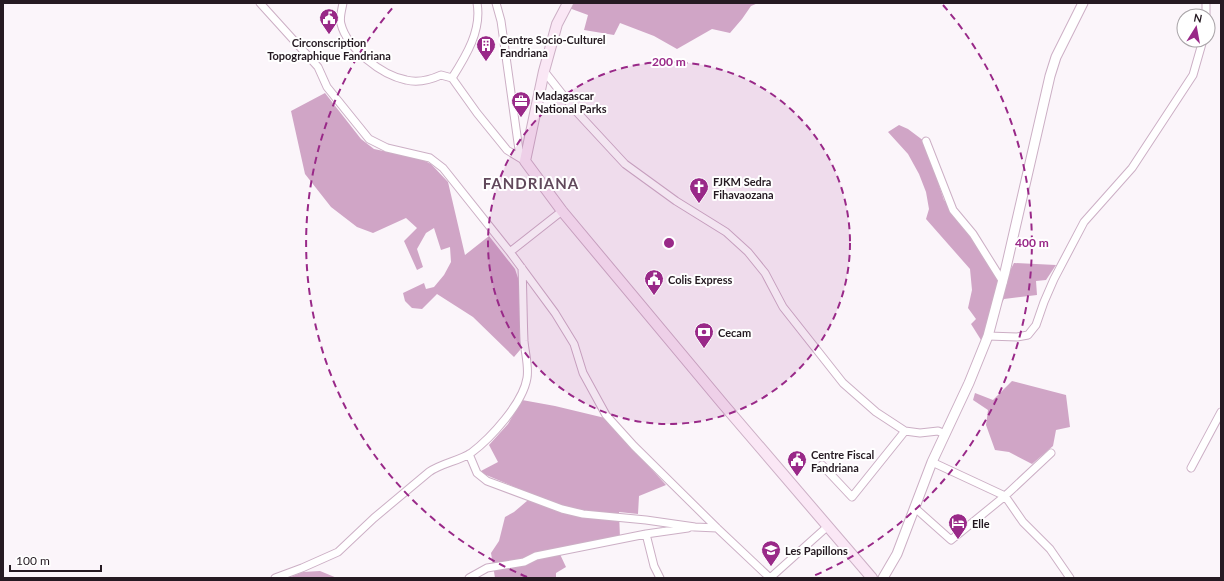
<svg xmlns="http://www.w3.org/2000/svg" width="1224" height="581" viewBox="0 0 1224 581" font-family="Lato,sans-serif">
  <rect width="100%" height="100%" fill="#fbf5fa"/>
  <path fill="#d0a5c6" d="M572,3H758L751,6L742,19L730,33L712,29L677,49L654,36L620,23L614,35L584,30L588,15L569,8Z
    M325,93L361,139L374,149L421,159L431,164L448,182L465,255L489,236L515,269L519,281L520,350L514,357L473,317L437,294L422,309L412,308L405,301L403,293L424,283L426,289L434,287L444,275L451,262L450,247L441,250L434,228L426,233L417,249L423,267L417,270L404,241L417,228L406,218L373,233L357,227L331,207L305,174L291,111Z
    M899,125L908,129L924,141L944,200L968,226L1004,282L1014,263L1056,265L1046,280L1036,281L1037,295L1004,299L981,340L971,324L976,319L968,308L972,290L970,269L926,219L929,209L926,192L919,174L908,154L888,132Z
    M1012,381L1066,395L1070,427L1056,430L1053,446L1032,464L1009,452L995,450L986,425L988,410L973,400L975,393L993,400Z
    M522,400L555,406L605,418L666,485L639,496L638,514L619,512L620,538L558,550L566,567L556,573V578H495L491,553L499,541L505,517L514,512L534,495L479,472L498,462L489,445L508,424Z"/>
  <path fill="#d3a7c8" d="M320,571L337,578H288L303,572Z"/>
  <g fill="none" stroke-linecap="round" stroke-linejoin="round">
    <defs>
      <path id="minor" d="M260,3L318,67L327,87L369,139L387,148L430,158L443,168L510,252L555,313L574,344L583,373L606,415L634,446L717,528L770,578
        M343,3C342,9 339,18 341,24C347,48 381,75 406,80C418,83 430,80 441,75L452,78L477,113L507,150L525,161
        M496,3L501,21L519,150L524,159
        M1206,3V16
        M544,71L574,109L625,164L676,201L726,232L748,252L765,273L783,307L843,383L876,412L905,431L920,433L938,431L945,434
        M452,78C466,56 482,30 477,3
        M926,141L953,210L973,234L1003,282
        M510,252L562,211
        M988,336L1017,337L1028,335L1036,325L1044,302L1054,279L1084,222L1132,168L1193,75L1203,40
        M469,454L477,473L487,481L562,509L583,514L646,520L695,527L717,528
        M932,462L1005,496L1023,522L1050,549L1070,578
        M822,465L852,497L905,431
        M1191,468L1221,412
        M915,508L951,540L1005,496L1051,453
        M646,534L654,566L660,578
        M275,578L302,568L338,552L374,518L429,472C442,463 459,461 471,453C491,438 523,403 527,378C529,366 525,353 524,341C523,317 523,292 522,268
        M469,578L487,568L524,562L536,556L646,534L688,528
        M770,578L828,526"/>
      <path id="tertiary" d="M883,578L897,554L932,462L969,383L988,336L1005,272L1050,76L1056,57L1083,3"/>
      <path id="secondary" d="M568,3L557,24L544,71L525,161L562,211L723,404L872,578"/>
    </defs>
    <use href="#minor" stroke="#ccafc5" stroke-width="9"/>
    <use href="#tertiary" stroke="#ccafc5" stroke-width="11"/>
    <use href="#secondary" stroke="#ccafc5" stroke-width="12"/>
    <use href="#minor" stroke="#fff" stroke-width="7"/>
    <use href="#tertiary" stroke="#fff" stroke-width="9"/>
    <use href="#secondary" stroke="#fae7f5" stroke-width="10"/>
  </g>
  <circle cx="669" cy="243" r="181" fill="#992988" fill-opacity=".12"/>
  <g fill="none" stroke="#992988" stroke-width="2" stroke-dasharray="7 5">
    <circle cx="669" cy="243" r="181"/>
    <path d="M527 577A363 363 0 0 1 395 5M943 5A363 363 0 0 1 811 577"/>
  </g>
  <defs>
    <symbol id="civic-pin" viewBox="-11 -11 22 30"><path d="M0 17L-7.5 6A9.5 9.5 0 1 1 7.5 6Z" fill="#992988" stroke="#fff"/><path d="M-.6-6.5H3V-4.5H.6V-3L4-1V1h2V6H-6V1h2V-1L-.6-3ZM-1.2 2.5V6h2.4V2.5Z" fill="#fff"/></symbol>
    <symbol id="building-pin" viewBox="-11 -11 22 30"><path d="M0 17L-7.5 6A9.5 9.5 0 1 1 7.5 6Z" fill="#992988" stroke="#fff"/><path d="M-4-6H4V6H1V3H-1V6H-4ZM-2.5-4.3h1.7v1.8h-1.7ZM.8-4.3h1.7v1.8H.8ZM-2.5-1h1.7V.8h-1.7ZM.8-1h1.7V.8H.8Z" fill="#fff"/></symbol>
    <symbol id="office-pin" viewBox="-11 -11 22 30"><path d="M0 17L-7.5 6A9.5 9.5 0 1 1 7.5 6Z" fill="#992988" stroke="#fff"/><path d="M-6-3h4V-5.5h4V-3h4V5H-6ZM-1-4.5V-3h2v-1.5ZM-6 0V1H6V0Z" fill="#fff"/></symbol>
    <symbol id="church-pin" viewBox="-11 -11 22 30"><path d="M0 17L-7.5 6A9.5 9.5 0 1 1 7.5 6Z" fill="#992988" stroke="#fff"/><path d="M-1.2-6h2.4v3.5h3.3v2.4h-3.3V6h-2.4V-.1h-3.3v-2.4h3.3Z" fill="#fff"/></symbol>
    <symbol id="bank-pin" viewBox="-11 -11 22 30"><path d="M0 17L-7.5 6A9.5 9.5 0 1 1 7.5 6Z" fill="#992988" stroke="#fff"/><path d="M-6-4H6V4H-6ZM0-2.3a2.3 2.3 0 1 0 0 4.6a2.3 2.3 0 1 0 0-4.6Z" fill="#fff"/></symbol>
    <symbol id="hotel-pin" viewBox="-11 -11 22 30"><path d="M0 17L-7.5 6A9.5 9.5 0 1 1 7.5 6Z" fill="#992988" stroke="#fff"/><path d="M-6-4.5h1.5V1H6V5H4.5V3h-9V5H-6ZM-4 0a1.8 1.8 0 1 1 3.6 0ZM.5 0V-2.5h3Q6-2.5 6 0Z" fill="#fff"/></symbol>
    <symbol id="school-pin" viewBox="-11 -11 22 30"><path d="M0 17L-7.5 6A9.5 9.5 0 1 1 7.5 6Z" fill="#992988" stroke="#fff"/><path d="M0-5L7-2L0 1L-7-2ZM-4 1L0 2.5L4 1V4Q0 6-4 4Z" fill="#fff"/></symbol>
  </defs>
  <g fill-rule="evenodd">
    <use href="#civic-pin" x="318" y="7" width="22" height="30"/>
    <use href="#building-pin" x="475" y="34" width="22" height="30"/>
    <use href="#office-pin" x="510" y="90" width="22" height="30"/>
    <use href="#church-pin" x="688" y="176" width="22" height="30"/>
    <use href="#civic-pin" x="643" y="268" width="22" height="30"/>
    <use href="#bank-pin" x="693" y="321" width="22" height="30"/>
    <use href="#civic-pin" x="786" y="449" width="22" height="30"/>
    <use href="#hotel-pin" x="947" y="512" width="22" height="30"/>
    <use href="#school-pin" x="760" y="539" width="22" height="30"/>
  </g>
  <g text-anchor="middle" dominant-baseline="central" stroke-width="4" stroke-linejoin="round" paint-order="stroke">
    <g font-size="11" font-weight="bold" fill="#251a22" stroke="#fff" text-anchor="start">
      <text x="500" y="39">Centre Socio-Culturel<tspan x="500" dy="13">Fandriana</tspan></text>
      <text x="329" y="42" text-anchor="middle">Circonscription<tspan x="329" dy="13">Topographique Fandriana</tspan></text>
      <text x="535" y="95">Madagascar<tspan x="535" dy="13">National Parks</tspan></text>
      <text x="713" y="181">FJKM Sedra<tspan x="713" dy="13">Fihavaozana</tspan></text>
      <text x="668" y="279">Colis Express</text>
      <text x="718" y="332">Cecam</text>
      <text x="811" y="454">Centre Fiscal<tspan x="811" dy="13">Fandriana</tspan></text>
      <text x="972" y="523">Elle</text>
      <text x="785" y="550">Les Papillons</text>
    </g>
    <g font-size="15" font-weight="bold" letter-spacing="1" fill="#61485b" stroke="#fff">
      <text x="531" y="183">FANDRIANA</text>
    </g>
  </g>
  <circle cx="669" cy="243" r="6" fill="#992988" stroke="#fff" stroke-width="2"/>
  <g font-size="12" text-anchor="middle" font-weight="bold" fill="#992988" stroke="#fff" stroke-width="4" stroke-linejoin="round" paint-order="stroke">
    <text x="669" y="66">200 m</text>
    <text x="1032" y="247">400 m</text>
  </g>
  <rect width="1224" height="581" fill="none" stroke="#251a22" stroke-width="8"/>
  <g transform="translate(1196 28) rotate(11)"><circle r="19" fill="#ffffff" stroke="#a8a3a7"/>
  <path d="M0-3L7 15L0 10L-7 15Z" fill="#992988"/>
  <text y="-6" font-size="11" font-weight="bold" text-anchor="middle" fill="#251a22">N</text>
  </g>
  <path d="M10 565v6h91v-6" fill="none" stroke="#251a22" stroke-width="2"/>
  <text x="16" y="565" font-size="12" fill="#251a22" stroke="#ffffff" stroke-width="3" paint-order="stroke">100 m</text>
</svg>
